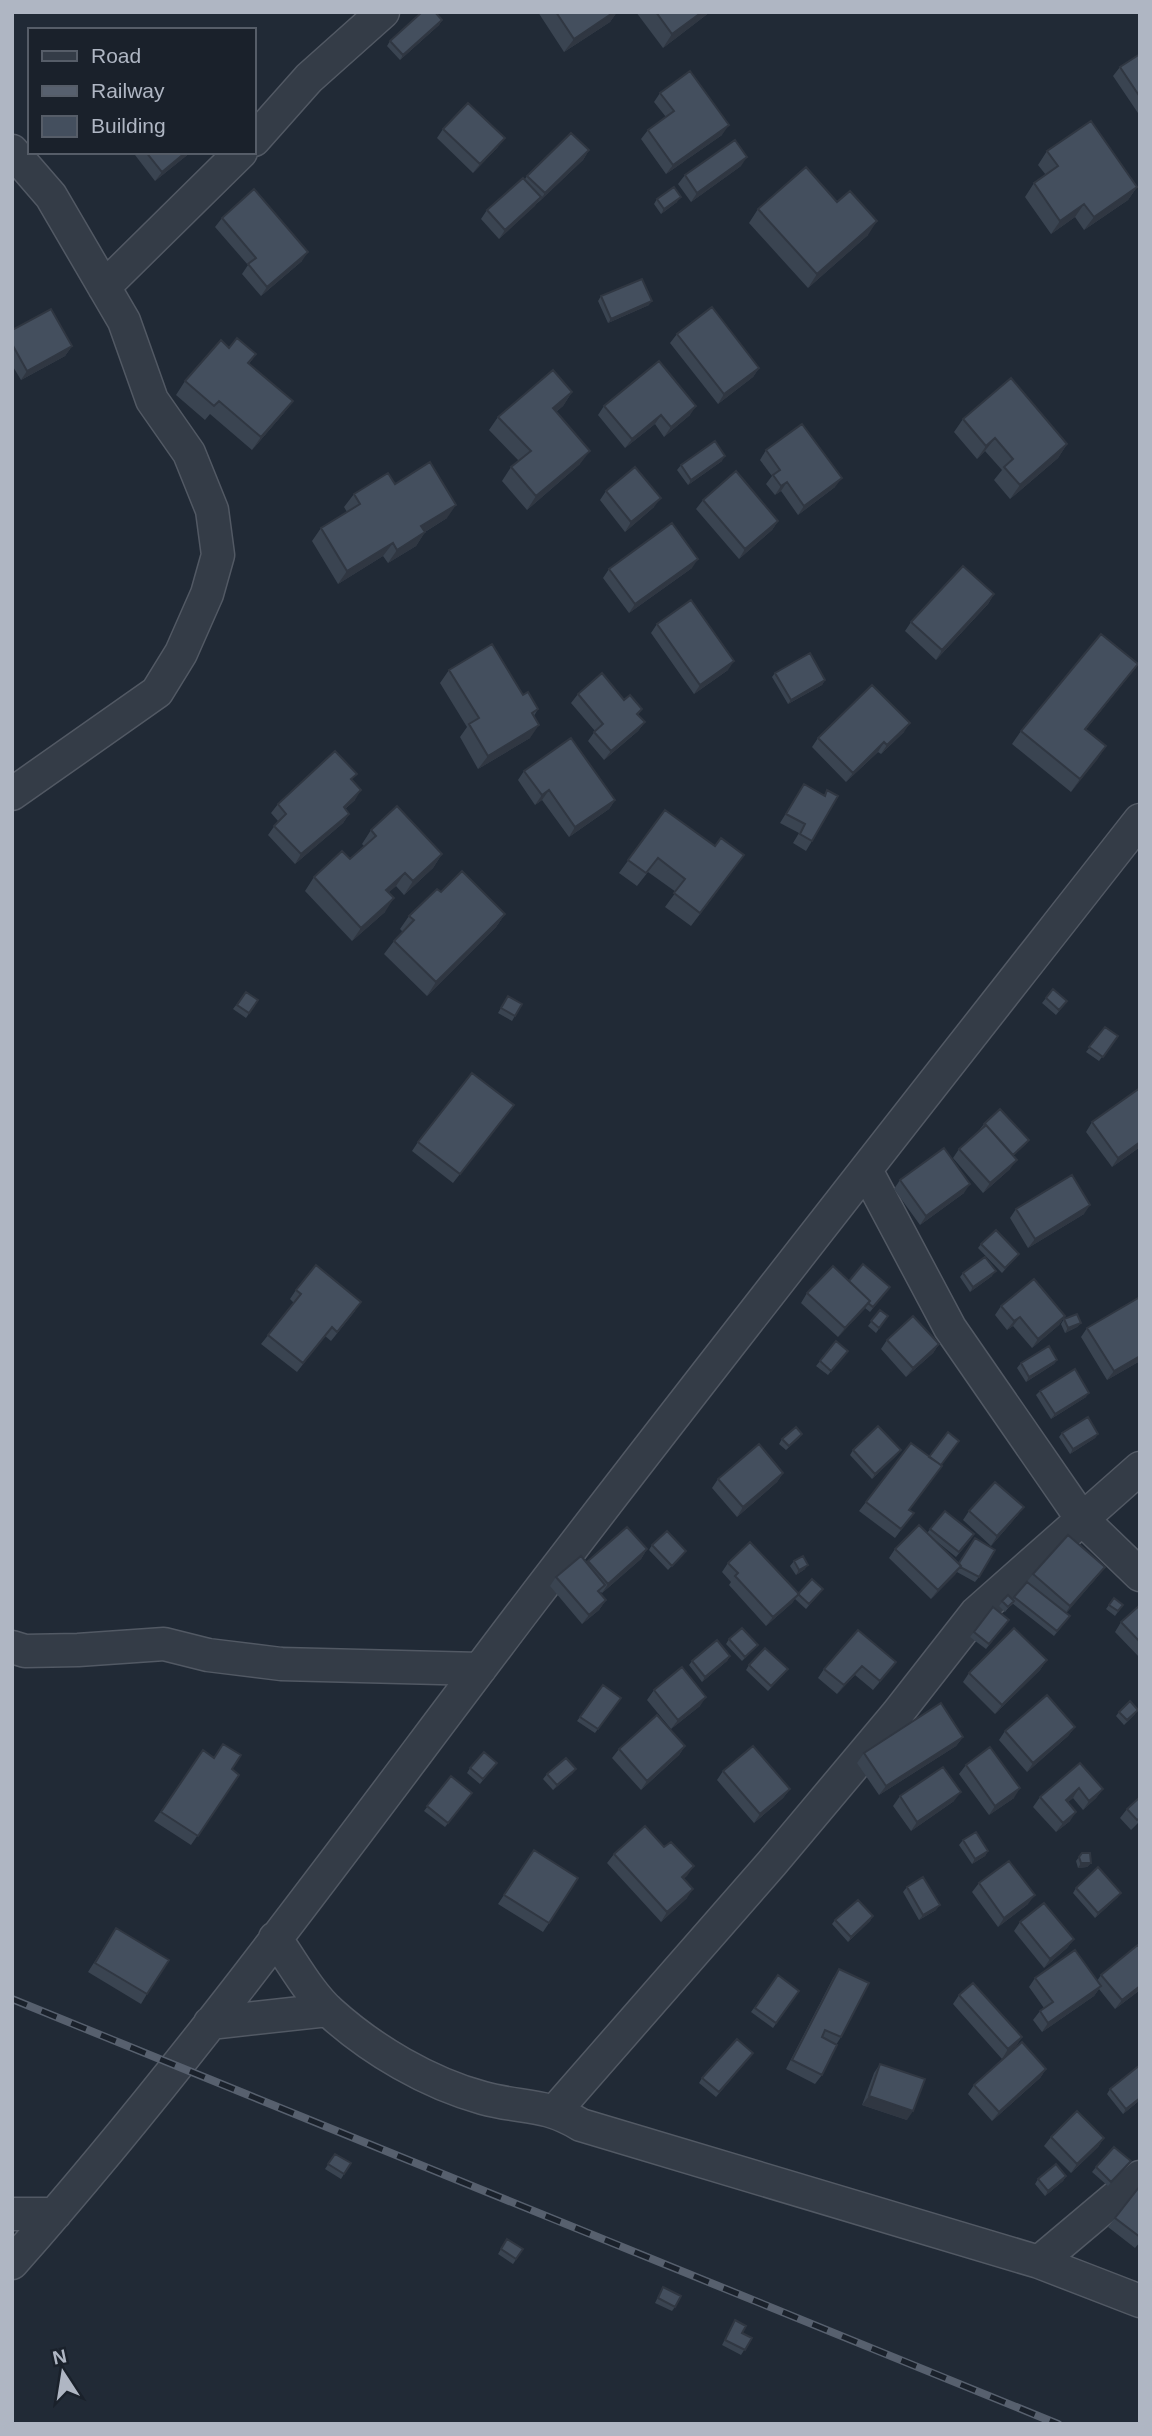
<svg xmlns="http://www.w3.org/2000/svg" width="1152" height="2436" viewBox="0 0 1152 2436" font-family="Helvetica,sans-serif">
  <rect width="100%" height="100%" fill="#212a36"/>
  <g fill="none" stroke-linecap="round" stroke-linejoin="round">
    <defs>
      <path id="street" d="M254,140L309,78L383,12
        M12,151L51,196L124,321L152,400L189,453L212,510L218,555L207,594L181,653L157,692L12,794
        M104,287L241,152
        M866,1170L950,1328L1082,1519L1140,1575
        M12,1647L25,1651L78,1650L164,1644L208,1655L281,1664L480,1669
        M275,1938C292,1961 308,1992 330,2012C372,2050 428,2083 483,2098C523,2109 543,2102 581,2125L1039,2262L1140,2301
        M210,2023L328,2010
        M556,2110L772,1863L897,1714L976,1613L1140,1468
        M12,2214H55
        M1039,2262L1140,2177
        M12,2263C197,2054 360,1826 529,1604C730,1341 936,1080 1140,820"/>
    </defs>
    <use href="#street" stroke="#525964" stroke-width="35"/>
    <use href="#street" stroke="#343c47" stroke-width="32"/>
    <defs>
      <path id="rail" d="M12,1999L1058,2424"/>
    </defs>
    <use href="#rail" stroke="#57606e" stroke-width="8"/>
    <use href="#rail" stroke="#1a212b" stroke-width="5" stroke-dasharray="16" stroke-linecap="butt"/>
  </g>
  <path fill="#3a4451" d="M538,12H617L610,22L564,52Z
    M636,12H710L663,48Z
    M442,20L439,25L400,60L387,46L390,41Z
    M1140,54V116L1113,76L1120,67Z
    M660,93L722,135L666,174L641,139L648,130L666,117L654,102Z
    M443,129L498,147L473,173L437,138Z
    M589,150L583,160L499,239L481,219L487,210L525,179L527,176Z
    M1047,151L1137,187L1128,200L1084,230L1075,217L1051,234L1025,197L1034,183L1046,175L1038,165Z
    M137,152H191L155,181L135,155Z
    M741,166L691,202L678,184L685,175Z
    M657,199L677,202L661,214L654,204Z
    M837,202L868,235L808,288L749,223L758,209Z
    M222,218L302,261L261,296L242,274L248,265L215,227Z
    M601,296L649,305L608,323L598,301Z
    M12,330L72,346L65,356L21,380L12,365Z
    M677,334L759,368L753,377L718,404L670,343Z
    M229,348L256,354L249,364L293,401L283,414L252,450L210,414L205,420L176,395L185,381Z
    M572,392L563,406L556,412L580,464L527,510L502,481L511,467L519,461L489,430L498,417Z
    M604,406L690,415L664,437L655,424L625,448L598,415Z
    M963,419L1067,444L1058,458L1010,499L994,480L1002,470L985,451L977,459L954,432Z
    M766,450L835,487L798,515L781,491L775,495L766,484L772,476L760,460Z
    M722,461L688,485L677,470L681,465Z
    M395,484L447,518L425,532L416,546L388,563L383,556L338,584L312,541L321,528L347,512L344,507L354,494Z
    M606,491L654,507L625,532L600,500Z
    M703,500L778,521L772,530L739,559L696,509Z
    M692,568L629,613L603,578L609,569Z
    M994,594L988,604L936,660L905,631L911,622Z
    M657,624L728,670L694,694L651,633Z
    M449,670L523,695L538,709L534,716L530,738L478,769L460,737L467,727L440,683Z
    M775,673L825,680L822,685L788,704L772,677Z
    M1128,677L1086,729L1106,746L1071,792L1012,744L1021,731Z
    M578,694L624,700L642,709L638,715L645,722L638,731L604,760L588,741L595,731L571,703Z
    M904,732L881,754L878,752L846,782L812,747L818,738Z
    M524,771L615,800L609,809L569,837L542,800L535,805L518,780Z
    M352,781L355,800L345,809L349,814L343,823L295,864L268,835L278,821L271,813L278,804Z
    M804,784L824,795L827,790L812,841L806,851L793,843L799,833L780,823Z
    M665,810L734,869L691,926L665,907L676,892L648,872L637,886L619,873Z
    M371,830L442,854L433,868L404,895L396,886L389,892L385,912L352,941L305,891L314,877L350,859L364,846L362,844Z
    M505,914L496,927L427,996L384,954L394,941L403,932L400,929L409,916Z
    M246,992L258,1000L246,1018L233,1009Z
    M508,996L522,1004L512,1021L498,1013Z
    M1046,998L1067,1001L1056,1015L1042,1003Z
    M1105,1027L1118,1036L1099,1061L1086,1052Z
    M1140,1088V1147L1112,1167L1086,1132L1092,1122Z
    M514,1105L453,1183L412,1151L418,1142Z
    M984,1124L1029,1140L1026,1144L1013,1156L1010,1169L983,1193L953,1158L959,1149L981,1130L980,1129Z
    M900,1180L964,1193L920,1225L894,1189Z
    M1016,1209L1084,1214L1028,1248L1010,1218Z
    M981,1244L1019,1254L1002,1273L978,1248Z
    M963,1273L992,1276L970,1292L960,1277Z
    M849,1282L887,1291L870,1312L865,1308L838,1337L801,1303L807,1293Z
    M296,1290L355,1311L331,1341L325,1336L297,1372L261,1344L294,1303L290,1299Z
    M1140,1297V1361L1107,1380L1081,1337L1087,1328Z
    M1001,1306L1065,1316L1059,1325L1032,1348L1013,1326L1007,1330L995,1315Z
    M880,1310L888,1316L876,1333L868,1326Z
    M1064,1319L1081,1323L1077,1327L1065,1333L1061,1324Z
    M887,1340L939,1344L933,1353L906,1377L881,1349Z
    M848,1351L828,1375L816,1366L820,1361Z
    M1057,1360L1054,1364L1026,1382L1017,1368L1021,1363Z
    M1040,1391L1086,1397L1051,1419L1036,1395Z
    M1062,1433L1098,1434L1095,1438L1070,1454L1059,1437Z
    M802,1434L799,1438L786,1450L779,1444L782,1439Z
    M853,1450L897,1455L872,1479L850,1455Z
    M941,1466L909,1510L907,1522L895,1538L859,1511L866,1502Z
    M783,1473L777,1482L737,1517L712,1488L718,1479Z
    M1024,1507L1017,1516L991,1546L963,1520L969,1511Z
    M945,1511L971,1539L956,1557L935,1540L959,1563L979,1577L975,1582L957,1572L931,1599L889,1558L895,1549L927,1533Z
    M652,1545L686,1551L668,1570L649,1550Z
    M647,1549L641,1559L602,1593L601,1592L600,1593L606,1600L599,1610L582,1624L550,1586L556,1577L587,1563L588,1561Z
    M794,1561L805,1569L796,1575L790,1566Z
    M728,1563L798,1593L823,1589L806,1609L795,1599L792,1603L766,1626L729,1585L731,1582L722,1572Z
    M1033,1574L1098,1576L1066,1613L1070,1616L1054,1636L1012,1603L1005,1612L999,1606L1008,1595L1013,1600Z
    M1114,1598L1123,1605L1115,1616L1106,1609Z
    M1140,1605V1658L1115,1632L1121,1622Z
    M993,1607L1009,1620L986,1649L970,1637Z
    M858,1630L889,1671L873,1690L855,1675L837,1694L818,1678L824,1669Z
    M729,1639L758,1645L742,1661L726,1644Z
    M730,1656L727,1661L702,1682L689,1665L692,1661Z
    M1047,1660L1040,1670L995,1714L963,1682L969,1673Z
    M749,1665L785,1673L768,1691L746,1670Z
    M603,1685L621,1698L595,1733L577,1721Z
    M654,1690L700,1706L671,1729L647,1700Z
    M1119,1712L1135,1714L1124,1725L1116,1716Z
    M1075,1727L1068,1736L1027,1772L999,1740L1005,1731Z
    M963,1737L956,1746L879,1795L857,1763L864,1753Z
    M685,1746L679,1755L641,1790L612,1758L619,1749Z
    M203,1750L239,1775L191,1845L154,1821Z
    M497,1763L480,1784L467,1773L470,1768Z
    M1080,1763L1103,1789L1096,1798L1083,1810L1073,1798L1068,1802L1070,1821L1056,1832L1033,1807L1040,1797Z
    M966,1765L1014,1798L989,1815L959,1774Z
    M576,1769L572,1774L553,1790L543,1779L547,1774Z
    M723,1771L790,1789L783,1798L754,1823L717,1780Z
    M451,1776L472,1793L445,1827L424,1811Z
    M900,1796L954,1801L911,1831L893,1806Z
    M1140,1797V1825L1138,1823L1131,1830L1120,1818L1127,1809Z
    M963,1840L988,1851L985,1856L972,1864L959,1845Z
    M664,1847L694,1866L683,1879L687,1898L661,1922L607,1863L614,1854Z
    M534,1850L549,1923L543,1932L498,1904Z
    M1082,1853L1091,1863L1087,1867L1078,1868L1076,1861Z
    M979,1883L1028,1904L998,1927L972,1892Z
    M907,1887L936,1910L919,1920L903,1892Z
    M1076,1888L1118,1897L1095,1918L1073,1893Z
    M873,1916L870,1921L848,1942L832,1924L835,1920Z
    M1020,1922L1074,1939L1067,1948L1044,1968L1014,1931Z
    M116,1928L147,1994L141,2004L88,1972Z
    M1140,1944V1990L1115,2009L1099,1989L1094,1996L1042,2032L1033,2020L1040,2011L1044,2008L1029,1987L1035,1978L1097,1981L1101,1975Z
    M839,1969L841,2037L836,2045L822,2075L815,2084L786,2069L833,1978Z
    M778,1975L799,1991L773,2028L751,2012Z
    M959,1995L1022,2037L1016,2046L1002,2059L953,2004Z
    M753,2053L716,2097L699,2083L702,2078Z
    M880,2064L907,2120L862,2105L874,2073Z
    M1046,2069L1040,2078L992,2121L968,2094L974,2085Z
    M1110,2089L1140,2100L1123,2114L1107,2094Z
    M1051,2137L1104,2138L1098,2147L1071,2173L1044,2146Z
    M335,2154L344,2174L341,2179L325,2169Z
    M1131,2161L1108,2186L1092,2172L1096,2167Z
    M1066,2176L1063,2181L1045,2196L1035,2184L1038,2179Z
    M1140,2186V2242L1135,2248L1108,2227Z
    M507,2239L523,2249L513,2264L498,2254Z
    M663,2287L675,2307L672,2311L655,2303Z
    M735,2320L742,2333L752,2338L741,2355L722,2345Z"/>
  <path fill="#303742" d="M614,12H617L610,22L564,52L574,39Z
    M702,12H710L663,48L672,34Z
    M442,20L439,25L400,60L403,55Z
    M729,125L722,135L666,174L673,165Z
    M505,138L498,147L473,173L480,164Z
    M589,150L583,160L538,203L545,193Z
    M186,152H191L155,181L162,172Z
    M747,157L741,166L691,202L697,193Z
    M1137,187L1128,200L1084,230L1094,217Z
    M541,197L535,206L499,239L505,230Z
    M681,197L677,202L661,214L664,209Z
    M1084,204L1075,217L1051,234L1060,221Z
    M877,221L868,235L808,288L817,274Z
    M308,252L302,261L261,296L267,287Z
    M652,301L649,305L608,323L611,319Z
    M72,346L65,356L21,380L27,371Z
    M759,368L753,377L718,404L724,394Z
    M572,392L563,406L544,422L553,408Z
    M293,401L283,414L252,450L261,437Z
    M696,406L690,415L664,437L671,427Z
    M661,415L655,424L625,448L632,439Z
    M995,438L985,451L977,459L986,446Z
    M1067,444L1058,458L1010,499L1020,485Z
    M590,451L580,464L527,510L536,496Z
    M725,456L722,461L688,485L691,480Z
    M842,478L835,487L798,515L804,506Z
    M787,482L781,491L775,495L781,486Z
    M661,498L654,507L625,532L631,522Z
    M456,505L447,518L412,540L421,526Z
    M778,521L772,530L739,559L745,549Z
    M425,532L416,546L388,563L397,550Z
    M393,543L383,556L338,584L347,571Z
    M698,559L692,568L629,613L635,604Z
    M994,594L988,604L936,660L942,650Z
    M734,661L728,670L694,694L700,685Z
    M1138,664L1128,677L1076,742L1085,729Z
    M825,680L822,685L788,704L791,700Z
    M645,722L638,731L604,760L611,751Z
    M910,723L904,732L881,754L887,745Z
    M539,725L530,738L478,769L488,756Z
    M884,742L878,752L846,782L853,773Z
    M1106,746L1097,760L1071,792L1080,779Z
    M361,790L355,800L337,816L344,807Z
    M549,790L542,800L535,805L542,795Z
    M615,800L609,809L569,837L575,827Z
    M349,814L343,823L295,864L301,854Z
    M442,854L433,868L404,895L413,881Z
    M405,873L396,886L377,903L386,890Z
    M394,898L385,912L352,941L361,928Z
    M505,914L496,927L427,996L436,982Z
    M1140,1142V1147L1112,1167L1118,1158Z
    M1017,1160L1010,1169L983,1193L990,1183Z
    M970,1184L964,1193L920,1225L926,1216Z
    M1090,1205L1084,1214L1028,1248L1035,1239Z
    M996,1271L992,1276L970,1292L973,1287Z
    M870,1301L864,1310L838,1337L845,1328Z
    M1065,1316L1059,1325L1032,1348L1038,1339Z
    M1020,1317L1013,1326L1007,1330L1014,1321Z
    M1081,1323L1077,1327L1065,1333L1068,1328Z
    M939,1344L933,1353L906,1377L913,1368Z
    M1140,1356V1361L1107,1380L1114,1371Z
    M1057,1360L1054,1364L1026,1382L1029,1377Z
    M1089,1393L1086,1397L1051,1419L1055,1414Z
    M1098,1434L1095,1438L1070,1454L1073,1449Z
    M901,1450L897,1455L872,1479L875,1474Z
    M783,1473L777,1482L737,1517L743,1507Z
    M1024,1507L1017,1516L991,1546L997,1536Z
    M647,1549L641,1559L602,1593L608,1584Z
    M808,1565L805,1569L796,1575L799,1570Z
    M961,1566L955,1575L931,1599L938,1590Z
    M1105,1567L1098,1576L1064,1616L1070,1606Z
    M799,1594L792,1603L766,1626L773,1617Z
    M606,1600L599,1610L582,1624L589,1615Z
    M730,1656L727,1661L702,1682L705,1677Z
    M1047,1660L1040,1670L995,1714L1002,1705Z
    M862,1666L855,1675L837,1694L844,1685Z
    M706,1697L700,1706L671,1729L678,1720Z
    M1075,1727L1068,1736L1027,1772L1033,1763Z
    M963,1737L956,1746L879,1795L886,1786Z
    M685,1746L679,1755L641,1790L647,1781Z
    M576,1769L572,1774L553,1790L557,1785Z
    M1020,1788L1014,1798L989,1815L995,1806Z
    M1079,1788L1073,1798L1060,1809L1066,1800Z
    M790,1789L783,1798L754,1823L760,1814Z
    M1103,1789L1096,1798L1083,1810L1089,1801Z
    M961,1792L954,1801L911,1831L917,1822Z
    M1076,1812L1070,1821L1056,1832L1063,1823Z
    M988,1851L985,1856L972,1864L975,1859Z
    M1081,1863H1091L1087,1867L1078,1868Z
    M694,1866L687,1876L675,1887L682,1877Z
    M693,1889L687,1898L661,1922L667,1912Z
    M1121,1893L1118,1897L1095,1918L1098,1913Z
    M1035,1895L1028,1904L998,1927L1004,1918Z
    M940,1905L936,1910L919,1920L923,1915Z
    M873,1916L870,1921L848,1942L851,1937Z
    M1074,1939L1067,1948L1044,1968L1050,1959Z
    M1101,1986L1094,1996L1042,2032L1048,2023Z
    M1140,1986V1990L1115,2009L1122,2000Z
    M1022,2037L1016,2046L1002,2059L1008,2049Z
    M1046,2069L1040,2078L992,2121L999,2112Z
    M869,2096L913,2111L907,2120L862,2105Z
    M1140,2098V2100L1123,2114L1126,2109Z
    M1104,2138L1098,2147L1071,2173L1077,2164Z
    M1066,2176L1063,2181L1045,2196L1048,2191Z"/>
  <path fill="#444f5e" stroke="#303742" stroke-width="2" d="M422,12H435L442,20L403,55L390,41Z
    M556,12H614L574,39Z
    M656,12H702L672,34Z
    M1140,54V97L1120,67Z
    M690,71L729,125L673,165L648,130L674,111L660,93Z
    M468,103L505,138L480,164L443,129Z
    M1091,121L1137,187L1094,217L1084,204L1060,221L1034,183L1058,166L1047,151Z
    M571,133L589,150L545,193L527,176Z
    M735,140L747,157L697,193L685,175Z
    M146,152H186L162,172Z
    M806,167L837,202L850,191L877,221L817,274L758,209Z
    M523,178L541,197L505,230L487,210Z
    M674,187L681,197L664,209L657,199Z
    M254,189L308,252L267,287L248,264L256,258L222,218Z
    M642,279L652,301L611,319L601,296Z
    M712,307L759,368L724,394L677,334Z
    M51,309L72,346L27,371L12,344V330Z
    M237,338L256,354L248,363L293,401L261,437L219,401L214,406L185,381L221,340L229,348Z
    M659,361L696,406L671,427L661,415L632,439L604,406Z
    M553,370L572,392L553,408L590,451L536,496L511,467L531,451L498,417Z
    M1011,378L1067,444L1020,485L1004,467L1013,459L995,438L986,446L963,419Z
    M802,424L842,478L804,506L787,482L781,486L773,475L780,470L766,450Z
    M715,441L725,456L691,480L681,465Z
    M430,462L456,505L421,526L425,532L397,550L393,543L347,571L321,528L360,504L354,494L388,473L395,484Z
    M635,467L661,498L631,522L606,491Z
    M736,471L778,521L745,549L703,500Z
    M672,523L698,559L635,604L609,569Z
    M963,566L994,594L942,650L911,622Z
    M691,600L734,661L700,685L657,624Z
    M1101,634L1138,664L1085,729L1106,746L1080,779L1021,731Z
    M492,644L523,695L528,692L538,709L532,713L539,725L488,756L469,724L479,718L449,670Z
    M810,653L825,680L791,700L775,673Z
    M602,673L624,700L630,695L642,709L637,714L645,722L611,751L594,732L603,724L578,694Z
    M872,685L910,723L887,745L884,742L853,773L818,738Z
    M571,738L615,800L575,827L549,790L542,795L524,771Z
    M335,751L357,774L351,779L361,790L344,807L349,814L301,854L274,826L286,814L278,804Z
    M804,784L825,796L827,790L838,796L812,841L800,834L805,824L786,814Z
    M397,806L442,854L413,881L405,873L386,890L394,898L361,928L314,877L342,851L350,859L376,836L371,830Z
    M665,810L715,846L721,838L744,855L700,913L674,893L685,879L658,858L646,873L628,860Z
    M462,871L505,914L436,982L394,941L414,920L409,916L437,889L441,892Z
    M1053,989L1067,1001L1059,1010L1046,998Z
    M246,992L258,1000L249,1013L237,1005Z
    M508,996L522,1004L515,1016L501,1008Z
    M1105,1027L1118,1036L1103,1057L1089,1047Z
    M472,1073L514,1105L460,1174L418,1142Z
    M1140,1088V1142L1118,1158L1092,1122Z
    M1000,1109L1029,1140L1013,1155L986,1125L985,1126L984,1124Z
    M986,1125L1017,1160L990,1183L959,1149Z
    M944,1148L970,1184L926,1216L900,1180Z
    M1072,1175L1090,1205L1035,1239L1016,1209Z
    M996,1230L1019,1254L1005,1268L981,1244Z
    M985,1257L996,1271L973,1287L963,1273Z
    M863,1264L890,1287L873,1307L868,1303L870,1301L849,1281Z
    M316,1265L361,1302L337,1332L332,1327L303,1363L268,1335L301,1294L296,1290Z
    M833,1266L870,1301L845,1328L807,1293Z
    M1034,1279L1065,1316L1038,1339L1020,1317L1014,1321L1001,1306Z
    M1140,1297V1356L1114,1371L1087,1328Z
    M880,1310L888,1316L879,1328L871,1321Z
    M1077,1314L1081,1323L1068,1328L1064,1319Z
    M913,1316L939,1344L913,1368L887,1340Z
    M836,1341L848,1351L831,1371L820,1361Z
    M1049,1346L1057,1360L1029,1377L1021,1363Z
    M1075,1369L1089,1393L1055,1414L1040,1391Z
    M1088,1417L1098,1434L1073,1449L1062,1433Z
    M878,1426L901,1450L875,1474L853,1450Z
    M796,1427L802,1434L789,1446L782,1439Z
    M948,1432L959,1441L941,1465L929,1457Z
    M911,1443L942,1466L909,1510L914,1513L901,1529L866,1502Z
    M759,1444L783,1473L743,1507L718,1479Z
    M995,1482L1024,1507L997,1536L969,1511Z
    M945,1511L974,1534L959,1552L930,1529Z
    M919,1525L961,1566L938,1590L895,1549Z
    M627,1527L647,1549L608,1584L588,1561Z
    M667,1531L686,1551L672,1566L652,1545Z
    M1068,1535L1105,1567L1070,1606L1033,1574Z
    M975,1538L995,1550L979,1577L960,1567L961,1566L959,1563Z
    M750,1542L799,1594L773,1617L735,1576L738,1573L728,1563Z
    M581,1556L605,1585L598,1591L606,1600L589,1615L556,1577Z
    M803,1556L808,1565L799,1570L794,1561Z
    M812,1579L823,1589L809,1604L798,1594Z
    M1027,1582L1070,1616L1057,1631L1014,1597Z
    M1008,1595L1014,1601L1008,1607L1002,1601Z
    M1114,1598L1123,1605L1118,1611L1109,1605Z
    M1140,1605V1642L1121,1622Z
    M993,1607L1009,1620L989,1644L974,1632Z
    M742,1628L758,1645L745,1657L729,1639Z
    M1014,1628L1047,1660L1002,1705L969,1673Z
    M858,1630L896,1662L880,1681L862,1666L844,1685L824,1669Z
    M717,1640L730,1656L705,1677L692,1661Z
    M765,1648L788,1669L771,1686L749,1665Z
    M682,1667L706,1697L678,1720L654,1690Z
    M603,1685L621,1698L598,1729L580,1717Z
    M1047,1695L1075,1727L1033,1763L1005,1731Z
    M1130,1701L1138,1710L1127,1720L1119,1712Z
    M941,1703L963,1737L886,1786L864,1753Z
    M657,1715L685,1746L647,1781L619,1749Z
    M223,1744L241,1755L232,1769L239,1775L198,1836L161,1812L203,1750L214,1758Z
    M753,1746L790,1789L760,1814L723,1771Z
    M990,1747L1020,1788L995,1806L966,1765Z
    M484,1752L497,1763L483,1779L470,1768Z
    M566,1758L576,1769L557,1785L547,1774Z
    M1080,1763L1103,1789L1089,1801L1079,1788L1066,1800L1076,1812L1063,1823L1040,1797Z
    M943,1767L961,1792L917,1822L900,1796Z
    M451,1776L472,1793L448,1823L427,1806Z
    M1140,1797V1818L1137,1820L1127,1809Z
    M645,1826L664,1847L671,1842L694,1866L682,1877L693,1889L667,1912L614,1854Z
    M976,1832L988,1851L975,1859L963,1840Z
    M534,1850L578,1878L549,1923L504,1895Z
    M1082,1853H1090L1091,1863H1081L1079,1857Z
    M1009,1861L1035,1895L1004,1918L979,1883Z
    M1098,1867L1121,1893L1098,1913L1076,1888Z
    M923,1877L940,1905L923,1915L907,1887Z
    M858,1900L873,1916L851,1937L835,1920Z
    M1044,1903L1074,1939L1050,1959L1020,1922Z
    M116,1928L169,1960L147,1994L95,1963Z
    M1139,1944L1140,1986L1122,2000L1101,1975Z
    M1075,1950L1101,1986L1048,2023L1040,2011L1053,2002L1035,1978Z
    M839,1969L869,1983L841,2037L825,2030L822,2037L837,2045L822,2075L792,2060Z
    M778,1975L799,1991L776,2023L755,2008Z
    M973,1983L1022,2037L1008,2049L959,1995Z
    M737,2039L753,2053L719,2092L702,2078Z
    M1022,2042L1046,2069L999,2112L974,2085Z
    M880,2064L925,2079L913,2111L869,2096Z
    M1140,2065V2098L1126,2109L1110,2089Z
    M1077,2111L1104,2138L1077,2164L1051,2137Z
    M1114,2147L1131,2161L1111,2182L1096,2167Z
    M335,2154L351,2163L344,2174L328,2164Z
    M1056,2164L1066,2176L1048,2191L1038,2179Z
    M1140,2186V2237L1115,2218Z
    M507,2239L523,2249L516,2259L501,2249Z
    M663,2287L681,2296L675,2307L658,2298Z
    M735,2320L746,2326L742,2333L752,2338L745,2350L725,2340Z"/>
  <rect width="1152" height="2436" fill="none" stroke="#afb6c3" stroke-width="28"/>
  <rect x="28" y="28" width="228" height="126" fill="#1a212b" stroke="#565d68" stroke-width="2"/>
  <rect x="42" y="51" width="35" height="10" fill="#343c47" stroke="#565d68" stroke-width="2"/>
  <text x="91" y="63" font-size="21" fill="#afb6c3">Road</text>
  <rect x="42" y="86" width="35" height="10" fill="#57606e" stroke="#565d68" stroke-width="2"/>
  <text x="91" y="98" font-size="21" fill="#afb6c3">Railway</text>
  <rect x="42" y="116" width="35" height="21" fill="#444f5e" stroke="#565d68" stroke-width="2"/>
  <text x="91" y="133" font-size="21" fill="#afb6c3">Building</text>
  <g transform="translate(63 2373) rotate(348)" stroke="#1a212b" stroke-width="5" paint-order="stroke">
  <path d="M0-5L12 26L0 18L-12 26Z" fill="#afb6c3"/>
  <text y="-10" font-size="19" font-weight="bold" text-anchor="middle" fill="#afb6c3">N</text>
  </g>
</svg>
